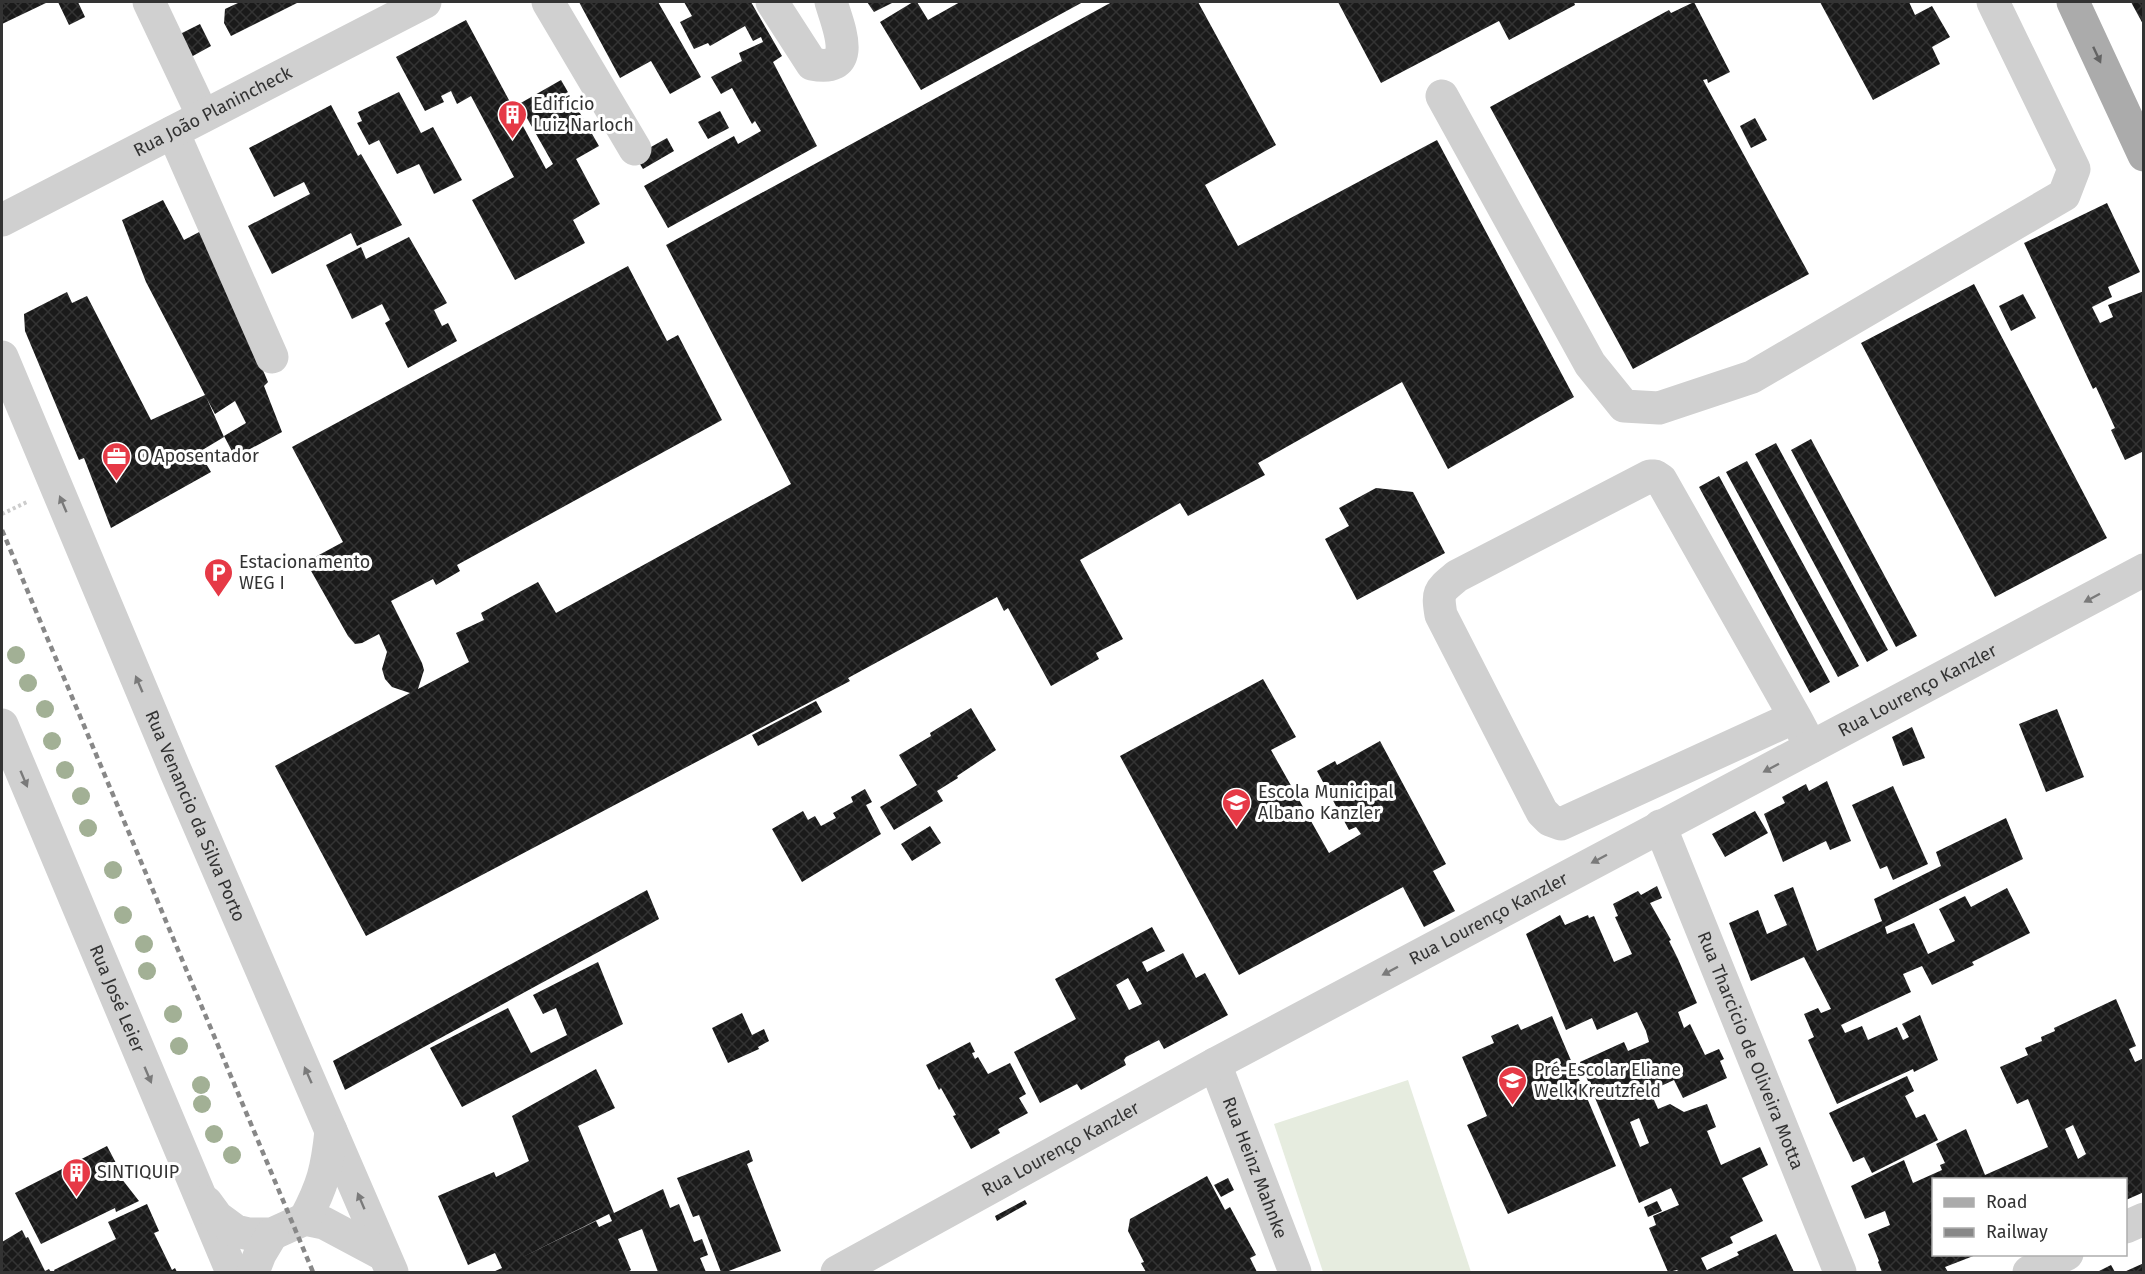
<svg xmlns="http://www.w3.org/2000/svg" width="2145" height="1274" viewBox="0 0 2145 1274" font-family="'Fira Sans',sans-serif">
  <defs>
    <pattern id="building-cross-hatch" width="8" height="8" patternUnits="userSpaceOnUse" patternTransform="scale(1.5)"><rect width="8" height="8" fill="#1a1a1a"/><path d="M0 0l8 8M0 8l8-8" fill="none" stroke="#333"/></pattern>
  </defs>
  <rect width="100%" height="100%" fill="#fff"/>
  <path fill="#e6ecdf" d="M1408,1080L1471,1272H1323L1274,1124Z"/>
  <path fill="url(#building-cross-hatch)" fill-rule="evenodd" d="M2,2H48L2,24Z
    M58,2H78L85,17L69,25Z
    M240,2H299L231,36L224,23L225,9Z
    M579,2H658L701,77L670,94L651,61L620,78Z
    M684,2H751L782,56L773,62L817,146L668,228L644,186L734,136L738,144L761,131L755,121L752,124L732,88L721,94L711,77L742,61L739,53L763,42L761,37L753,41L745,26L710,46L708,43L694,49L680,22L692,16Z
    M867,2H894L874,12Z
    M913,2H917L928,20L960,2H1083L921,90L880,22Z
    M1112,2H1198L1276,145L1205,185L1238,246L1437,140L1574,397L1448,469L1402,382L1258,463L1265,475L1188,516L1180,503L1080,560L1123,639L1096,653L1099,659L1051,686L1008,608L1004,611L997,597L848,678L850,681L366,936L275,766L410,693L392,687L385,679L382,669L387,652L379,634L362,643L355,644L348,636L306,562L343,542L292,447L628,266L667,341L678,335L722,420L457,565L460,571L436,585L433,579L391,601L422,663L424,670L418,689L469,662L456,633L484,620L481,613L538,582L556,613L791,484L666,245Z
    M1338,2H1574L1575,5L1509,40L1499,21L1381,83Z
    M1694,2L1730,72L1708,83L1707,79L1703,80L1809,274L1633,369L1490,107L1669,10L1671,13Z
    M1820,2H1909L1915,15L1932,6L1950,37L1932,47L1940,64L1873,100Z
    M2131,2H2144V26Z
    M466,20L546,169L553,164L519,104L561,80L599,146L576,159L600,204L573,220L585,243L515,280L472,200L514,177L471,96L457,104L451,91L441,96L444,102L425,111L396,57Z
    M200,24L211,46L191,57L180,34Z
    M399,92L421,133L433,127L462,180L434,194L419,164L397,174L379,140L369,145L357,123L362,121L358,112Z
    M331,105L358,156L361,154L402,225L357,246L351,233L272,274L248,226L310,194L304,182L274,197L249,148Z
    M720,111L729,128L708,139L698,122Z
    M1755,118L1767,140L1751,148L1740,126Z
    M667,138L674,151L643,169L635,156Z
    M163,200L184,240L203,230L268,382L264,386L282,432L235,457L224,436L246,423L235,401L215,414L207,399L224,437L199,452L211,472L111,528L84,458L79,460L25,331L24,314L67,292L72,303L87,296L151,420L205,395L146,282L122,220Z
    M2107,203L2140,272L2108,287L2112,297L2092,307L2100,323L2113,317L2108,305L2144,291V451L2125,460L2111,430L2115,428L2096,387L2093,389L2024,243Z
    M409,237L447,303L434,310L442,326L448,323L457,341L408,368L385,323L390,320L382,304L352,319L326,265L361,247L366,259Z
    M1974,284L2107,538L1995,597L1861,343Z
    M2023,294L2036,318L2011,331L1999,306Z
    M1811,439L1917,636L1896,647L1791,450Z
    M1776,443L1888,650L1867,662L1755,454Z
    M1747,461L1859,666L1838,677L1726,472Z
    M1719,476L1830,682L1810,693L1699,487Z
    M1376,488L1413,492L1445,553L1357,600L1325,539L1349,526L1339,508Z
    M1263,679L1296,737L1271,750L1329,853L1361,834L1356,827L1349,830L1317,771L1335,761L1337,765L1380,741L1446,864L1433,871L1455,911L1424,927L1403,887L1239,975L1120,756Z
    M816,701L822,712L758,746L752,735Z
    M971,708L996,750L957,776L958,778L937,791L943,801L894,830L880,807L917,785L899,755L931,736L930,733Z
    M2057,709L2084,777L2046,792L2019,724Z
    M1912,727L1925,758L1903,766L1892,737Z
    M1827,781L1851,841L1830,850L1826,841L1783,862L1764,814L1785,803L1782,797L1806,784L1809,791Z
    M1893,786L1928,864L1893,880L1887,866L1880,869L1852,805Z
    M865,789L872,802L866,805L881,834L802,882L772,829L803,811L808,820L815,816L821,826L836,818L833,813L853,802L851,797Z
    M1755,811L1768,833L1725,857L1712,834Z
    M2006,818L2023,859L1885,927L1887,934L1914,923L1928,954L1955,941L1939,909L1965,896L1971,907L2007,888L2030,933L1972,962L1974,965L1932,985L1922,966L1903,974L1911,992L1841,1025L1845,1033L1862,1026L1868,1040L1897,1027L1903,1040L1909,1037L1902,1024L1920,1015L1938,1060L1914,1072L1913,1069L1837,1104L1808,1040L1814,1037L1804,1014L1818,1008L1821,1013L1831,1009L1804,957L1751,981L1729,923L1758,910L1767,934L1787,925L1774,895L1793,887L1817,951L1882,921L1874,899L1941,866L1936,852Z
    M930,826L941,843L912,861L901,844Z
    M1657,886L1662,898L1650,903L1671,940L1669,941L1678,959L1697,1003L1678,1012L1684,1028L1690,1024L1705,1055L1719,1049L1724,1059L1720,1061L1727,1078L1683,1098L1674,1080L1650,1091L1658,1109L1670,1104L1684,1112L1707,1104L1716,1127L1707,1131L1721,1165L1760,1147L1768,1165L1742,1178L1763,1221L1730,1237L1733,1243L1701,1258L1707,1270L1739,1255L1737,1252L1776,1234L1794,1272H1679L1677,1270L1668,1272L1649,1228L1656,1225L1653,1216L1679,1205L1671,1188L1639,1203L1580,1062L1624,1042L1628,1051L1649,1042L1646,1031L1637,1012L1597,1030L1592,1018L1566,1030L1526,934L1560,915L1565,925L1588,915L1589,918L1594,916L1614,962L1632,954L1615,917L1618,916L1613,904L1638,891L1641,895ZM1639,1118L1649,1143L1640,1147L1630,1122Z
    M647,890L659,919L345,1090L333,1061Z
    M1152,927L1165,951L1142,962L1147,972L1183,953L1196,978L1205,973L1228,1015L1164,1049L1159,1040L1126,1057L1124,1060L1126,1065L1081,1090L1077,1084L1040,1103L1014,1052L1076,1019L1055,979ZM1128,978L1142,1004L1129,1010L1116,985Z
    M598,962L623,1024L462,1107L430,1048L508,1008L531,1053L567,1035L556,1008L543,1014L533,995Z
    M2116,999L2136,1046L2129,1049L2135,1062L2144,1058V1192L2126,1200V1180H1934V1254L1976,1255L1945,1267L1948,1272H1882L1878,1262L1879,1261L1868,1234L1890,1225L1885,1211L1865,1219L1851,1186L1904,1160L1913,1183L1942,1170L1940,1165L1945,1163L1936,1144L1966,1129L1985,1175L2048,1147L2028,1099L2017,1104L2000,1067L2028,1055L2025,1048L2042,1041L2041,1037L2055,1031L2054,1028ZM2073,1125L2086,1154L2078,1159L2065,1129Z
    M742,1013L752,1035L764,1029L769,1041L758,1047L759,1049L728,1063L712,1028Z
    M1552,1016L1616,1166L1508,1214L1467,1125L1487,1116L1462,1057L1494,1043L1491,1036L1518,1024L1521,1030Z
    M970,1042L975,1052L972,1053L975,1059L978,1057L988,1074L1010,1063L1026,1094L1019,1098L1028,1113L998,1129L1000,1133L971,1149L953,1116L956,1115L941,1088L939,1090L926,1065Z
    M596,1069L615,1108L578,1126L614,1213L663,1189L670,1208L679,1204L694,1242L702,1239L708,1255L700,1258L706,1272H658L642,1229L618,1239L631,1270L627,1272H493L502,1268L495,1253L468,1265L438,1196L494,1172L496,1177L529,1161L512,1116ZM609,1214L612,1221L599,1227L596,1221L521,1258Z
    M1907,1076L1914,1091L1905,1096L1916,1118L1925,1114L1938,1140L1872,1173L1864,1157L1853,1162L1829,1113Z
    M107,1146L117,1165L110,1168L111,1171L114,1169L139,1201L116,1212L115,1208L41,1244L15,1193Z
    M749,1150L753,1161L747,1164L781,1251L726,1272H721L699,1215L693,1217L677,1178Z
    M1207,1176L1225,1210L1230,1207L1256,1255L1250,1258L1257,1272H1146L1141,1263L1144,1262L1128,1231L1130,1219Z
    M1228,1178L1234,1190L1221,1197L1214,1185Z
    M1025,1200L1027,1204L997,1221L995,1216Z
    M1657,1201L1662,1211L1648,1217L1644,1207Z
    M147,1204L159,1231L154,1233L172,1270L175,1268L177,1272H55L54,1270L116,1239L108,1222Z
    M22,1230L26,1238L28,1237L45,1271L49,1269L51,1272H2V1242Z
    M2144,1263V1272H2124Z
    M2111,1265L2115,1272H2097Z"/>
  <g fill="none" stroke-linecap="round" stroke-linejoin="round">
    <path stroke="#cdcdcd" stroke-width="4" stroke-dasharray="3 3" stroke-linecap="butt" d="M2,514L27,502"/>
    <g stroke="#d0d0d0" stroke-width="33">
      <path d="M149,2L203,116"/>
      <path d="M548,2L635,149"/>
      <path d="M772,2L812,64C860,74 838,26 831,2"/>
      <path d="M1442,96L1590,364L1624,406L1659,408L1752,377L2064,195L2074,169L1993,2"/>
      <path d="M173,132L272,357"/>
      <path id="s1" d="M2,220L425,2"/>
      <path id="s2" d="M2,357L176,772L392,1272"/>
      <path d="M1795,717L1561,824L1550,820L1542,812L1441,615C1437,591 1439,591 1457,576L1650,476H1655L1661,480L1795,717L1811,747"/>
      <path id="s3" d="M2,725L232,1272"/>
      <path id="s4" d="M1660,826L1840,1272"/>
      <path id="s5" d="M1215,1064L1295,1272"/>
      <path d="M206,1202L217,1217L236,1231L249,1234H272L305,1219L324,1223L384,1255"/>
      <path d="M305,1219C323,1185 327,1169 331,1131"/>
      <path d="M2126,1227L2144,1219"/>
      <path d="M253,1272L260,1254L272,1234"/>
      <path id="s6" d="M837,1272L1215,1064L2144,570"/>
      <path d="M2029,1272L2067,1254"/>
    </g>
    <path stroke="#ababab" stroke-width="33" d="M2073,2L2144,155"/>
    <path stroke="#888" stroke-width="4.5" stroke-dasharray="6 4.5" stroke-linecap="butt" d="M2,530L313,1272"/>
  </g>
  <g fill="#a2b095">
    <circle cx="16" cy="655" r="9"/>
    <circle cx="28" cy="683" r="9"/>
    <circle cx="45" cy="709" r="9"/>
    <circle cx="52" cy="741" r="9"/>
    <circle cx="65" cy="770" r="9"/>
    <circle cx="81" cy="796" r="9"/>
    <circle cx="88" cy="828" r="9"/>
    <circle cx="113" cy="870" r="9"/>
    <circle cx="123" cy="915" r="9"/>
    <circle cx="144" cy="944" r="9"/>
    <circle cx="147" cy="971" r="9"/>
    <circle cx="173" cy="1014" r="9"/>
    <circle cx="179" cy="1046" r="9"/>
    <circle cx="201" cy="1085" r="9"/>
    <circle cx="202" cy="1104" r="9"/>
    <circle cx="214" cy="1134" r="9"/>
    <circle cx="232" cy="1155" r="9"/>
  </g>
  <defs><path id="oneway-solid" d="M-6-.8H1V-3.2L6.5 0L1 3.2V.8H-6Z" transform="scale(1.5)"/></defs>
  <use fill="#636363" href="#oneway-solid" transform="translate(2097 55) rotate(65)"/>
  <g fill="#7a7a7a">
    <use href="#oneway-solid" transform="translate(63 504) rotate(-113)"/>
    <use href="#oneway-solid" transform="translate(2092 598) rotate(152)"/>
    <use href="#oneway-solid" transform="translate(139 684) rotate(-113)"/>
    <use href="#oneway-solid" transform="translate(1771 768) rotate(152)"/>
    <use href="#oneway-solid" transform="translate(24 779) rotate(67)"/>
    <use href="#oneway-solid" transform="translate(1599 859) rotate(152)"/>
    <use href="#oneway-solid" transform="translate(1390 971) rotate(152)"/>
    <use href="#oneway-solid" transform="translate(148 1075) rotate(67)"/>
    <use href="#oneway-solid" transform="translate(308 1075) rotate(-114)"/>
    <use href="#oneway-solid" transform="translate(361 1201) rotate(-113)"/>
  </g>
  <defs>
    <symbol id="building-pin" viewBox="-11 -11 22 30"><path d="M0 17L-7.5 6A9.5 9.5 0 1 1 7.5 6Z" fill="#e63946" stroke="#fff"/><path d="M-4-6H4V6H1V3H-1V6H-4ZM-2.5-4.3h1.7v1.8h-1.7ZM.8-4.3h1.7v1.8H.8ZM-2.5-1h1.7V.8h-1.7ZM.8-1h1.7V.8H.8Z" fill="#fff"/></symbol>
    <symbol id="office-pin" viewBox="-11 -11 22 30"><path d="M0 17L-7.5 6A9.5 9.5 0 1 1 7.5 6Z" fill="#e63946" stroke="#fff"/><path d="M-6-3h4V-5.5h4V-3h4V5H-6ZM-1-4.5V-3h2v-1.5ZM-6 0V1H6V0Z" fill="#fff"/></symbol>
    <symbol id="parking-pin" viewBox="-11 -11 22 30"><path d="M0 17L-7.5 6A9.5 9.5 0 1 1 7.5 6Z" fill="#e63946" stroke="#fff"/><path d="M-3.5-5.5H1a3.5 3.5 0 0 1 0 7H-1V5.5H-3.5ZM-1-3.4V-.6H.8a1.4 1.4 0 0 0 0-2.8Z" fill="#fff"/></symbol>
    <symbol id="school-pin" viewBox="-11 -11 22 30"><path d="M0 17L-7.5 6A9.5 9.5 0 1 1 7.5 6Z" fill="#e63946" stroke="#fff"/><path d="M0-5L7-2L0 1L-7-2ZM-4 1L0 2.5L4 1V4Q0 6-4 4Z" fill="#fff"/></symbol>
  </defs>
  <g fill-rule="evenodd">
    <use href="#building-pin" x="496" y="98" width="33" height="45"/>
    <use href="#office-pin" x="100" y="440" width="33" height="45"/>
    <use href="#parking-pin" x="202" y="556" width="33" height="45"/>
    <use href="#school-pin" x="1220" y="786" width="33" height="45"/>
    <use href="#school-pin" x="1496" y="1064" width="33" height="45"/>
    <use href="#building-pin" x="60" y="1156" width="33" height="45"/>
  </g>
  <g text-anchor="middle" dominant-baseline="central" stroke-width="6" stroke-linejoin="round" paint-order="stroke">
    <g font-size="18" fill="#333" stroke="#fff" text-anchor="start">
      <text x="533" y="104">Edifício<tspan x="533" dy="21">Luiz Narloch</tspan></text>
      <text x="137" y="456">O Aposentador</text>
      <text x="239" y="562">Estacionamento<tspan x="239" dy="21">WEG I</tspan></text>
      <text x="1258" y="792">Escola Municipal<tspan x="1258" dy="21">Albano Kanzler</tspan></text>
      <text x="1534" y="1070">Pré-Escolar Eliane<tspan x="1534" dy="21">Welk Kreutzfeld</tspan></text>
      <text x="97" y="1172">SINTIQUIP</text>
    </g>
    <g font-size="18" fill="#333" stroke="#fff">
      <text stroke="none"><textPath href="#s1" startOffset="237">Rua João Planincheck</textPath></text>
      <text stroke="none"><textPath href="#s6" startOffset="1227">Rua Lourenço Kanzler</textPath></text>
      <text stroke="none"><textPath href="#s2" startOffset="498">Rua Venancio da Silva Porto</textPath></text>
      <text stroke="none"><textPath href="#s6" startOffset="741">Rua Lourenço Kanzler</textPath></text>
      <text stroke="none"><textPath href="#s3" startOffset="297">Rua José Leier</textPath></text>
      <text stroke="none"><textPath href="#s4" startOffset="242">Rua Tharcicio de Oliveira Motta</textPath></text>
      <text stroke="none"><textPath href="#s6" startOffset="255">Rua Lourenço Kanzler</textPath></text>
      <text stroke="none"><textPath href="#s5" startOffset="111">Rua Heinz Mahnke</textPath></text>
    </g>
  </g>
  <rect width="2145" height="1274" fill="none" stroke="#333333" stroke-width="6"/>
  <rect x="1932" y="1178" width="195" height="78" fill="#ffffff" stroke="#adadad" stroke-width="1.5"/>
  <rect x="1944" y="1198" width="30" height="9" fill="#ababab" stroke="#adadad" stroke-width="1.5"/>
  <text x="1986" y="1208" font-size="18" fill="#333333">Road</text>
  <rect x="1944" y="1228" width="30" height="9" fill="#888888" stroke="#adadad" stroke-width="1.5"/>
  <text x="1986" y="1238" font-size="18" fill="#333333">Railway</text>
</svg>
